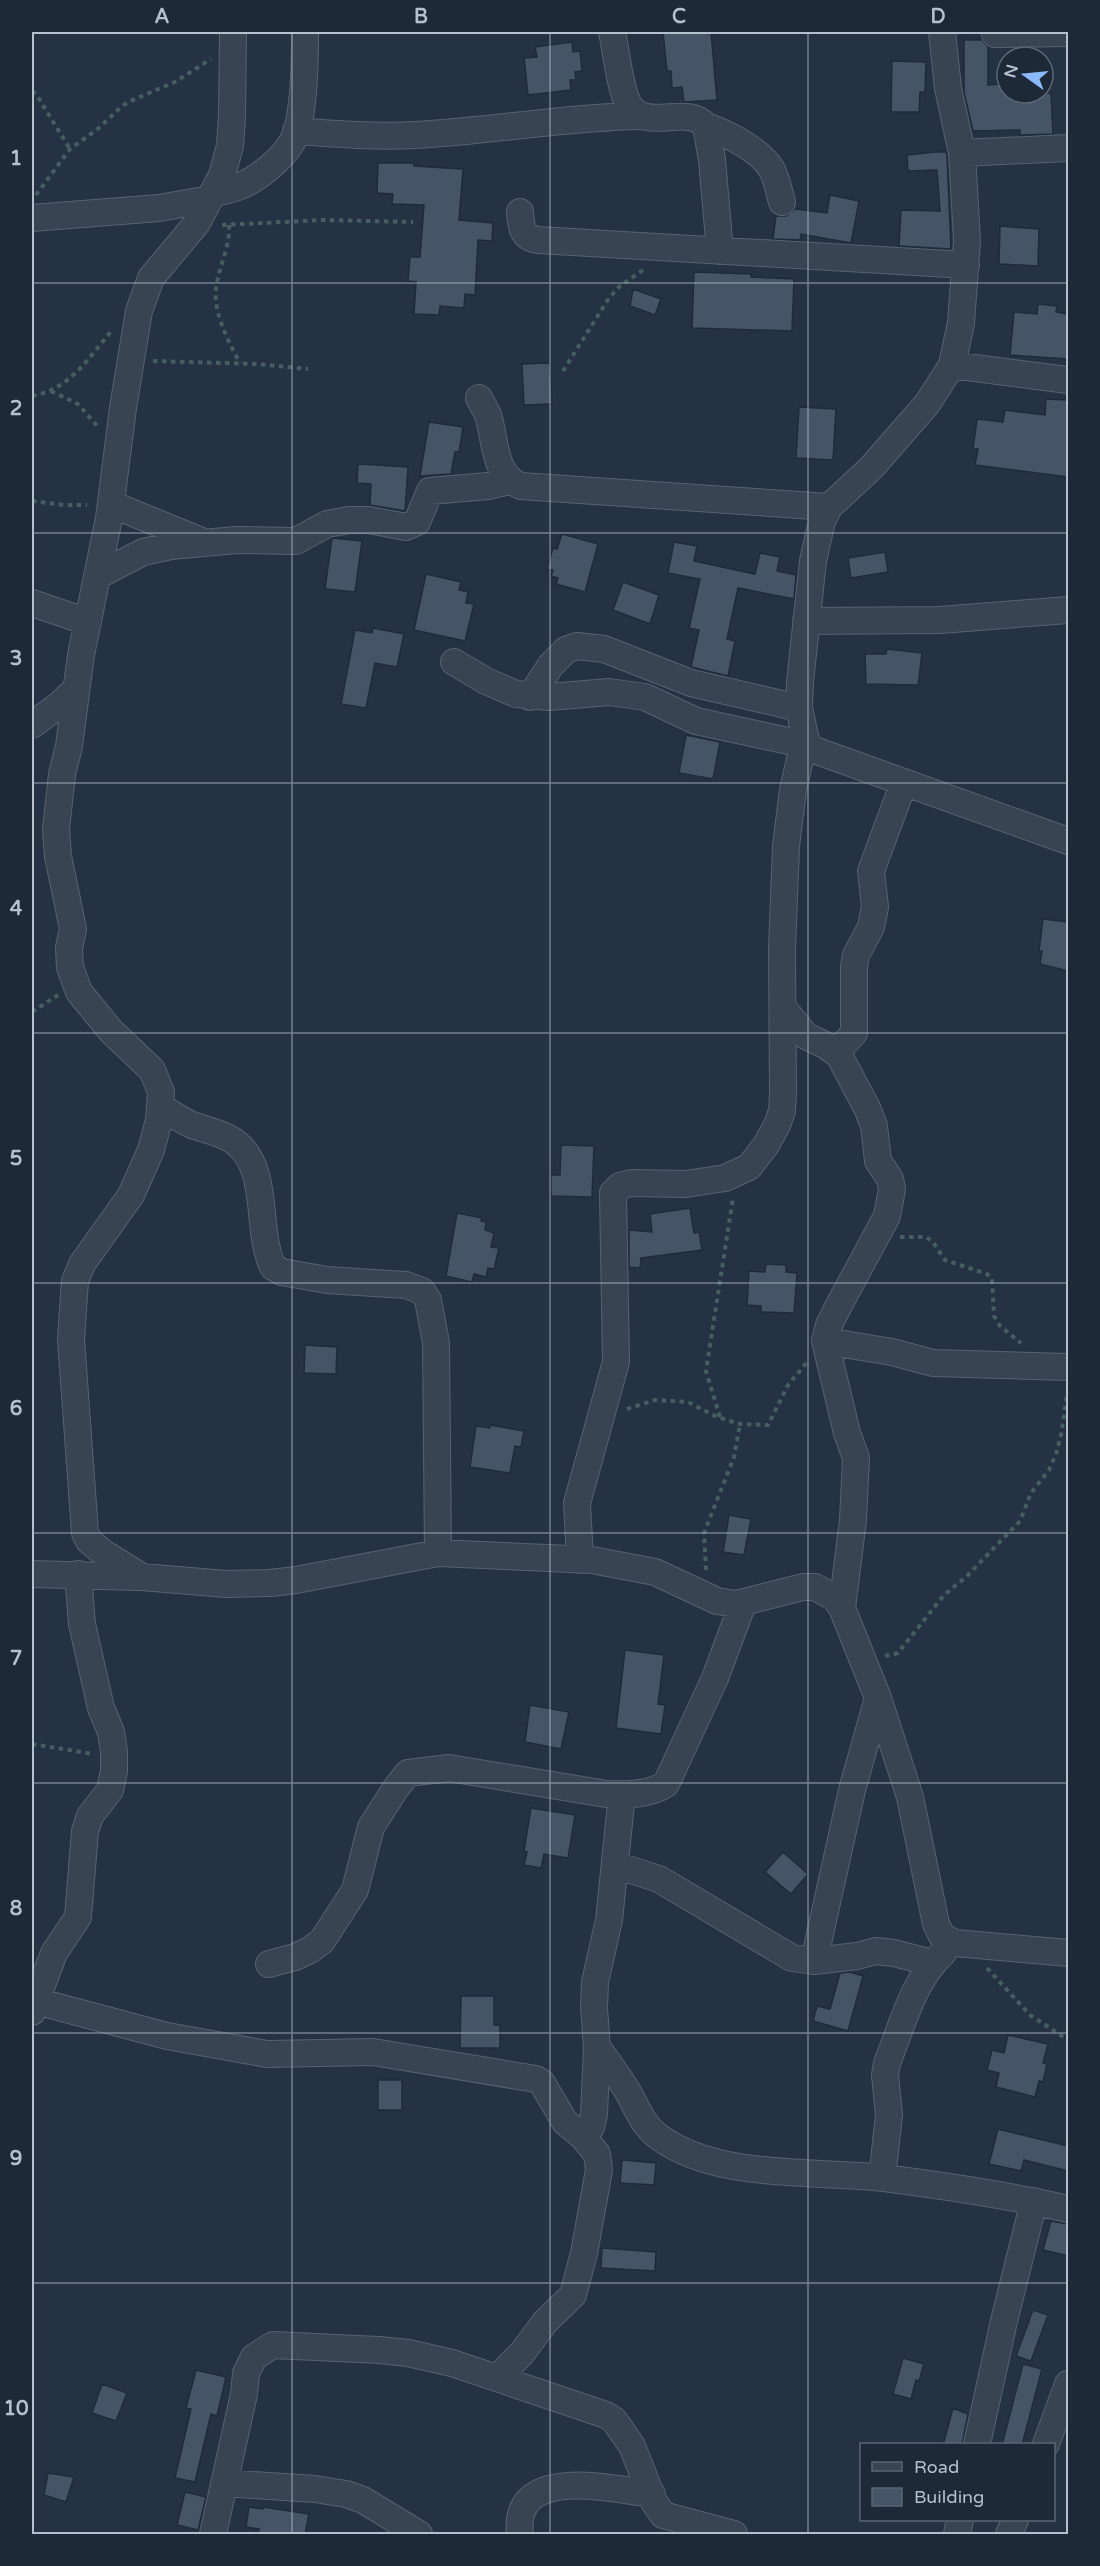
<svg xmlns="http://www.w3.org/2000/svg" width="1100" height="2566" viewBox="0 0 1100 2566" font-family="'Varela Round',sans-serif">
  <rect width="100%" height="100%" fill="#253243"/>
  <path fill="#465467" stroke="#202b3a" stroke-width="1.5" d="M663,32H711L717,100L684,102L682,87L672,88L671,71H667Z
    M964,40H982L988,47V85L1005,84V93H1051L1053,134L1020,135V130L973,131L964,92Z
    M572,42L573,52L580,51L582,71L575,72L576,80H570L571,90L528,95L524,58L537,57L535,47Z
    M892,61L926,62L925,92H920L919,112H891Z
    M936,152H946L947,155L951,249L899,246L901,210L940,211L937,170L908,171L907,155Z
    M378,163H414V166L463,169L459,220L493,223L492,241L478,240L475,295L465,294L464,308L440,306L439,315L414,314L416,282L408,281L410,257H420L424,205L392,204L393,194L377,193Z
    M830,195L859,201L851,243L801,234L800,240L773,239L776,216H786L795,209L827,213Z
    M1000,226L1039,229L1038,266L999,264Z
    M694,272L751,274V277L794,279L792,331L692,328Z
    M633,289L661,299L655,315L630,306Z
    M1038,304L1057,306L1056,312L1068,314V359L1010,355L1014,312L1037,314Z
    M550,363L552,404L524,405L522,364Z
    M1046,399L1068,400V477L975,465L978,449H973L977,419L1003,422L1005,410L1045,415Z
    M799,407L836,409L833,460L796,458Z
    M429,422L463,427L459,452H455L451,474L420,476Z
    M358,464L408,467L405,511L370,505L371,484L357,483Z
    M562,534L598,544L585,592L556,584L558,578L551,576L553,570L547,569L553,548L557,549Z
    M332,538L362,541L355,592L325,589Z
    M674,542L697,546L694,561L755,574L760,553L780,557L777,571L796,575L794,599L738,588L727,639L735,641L728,676L691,667L699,630L689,628L700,579L668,573Z
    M885,552L888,572L851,578L848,558Z
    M426,574L461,582L459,590L468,592L466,603L474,604L465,641L414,630Z
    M623,582L659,595L650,624L613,610Z
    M373,628L404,634L397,667L375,663L366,708L341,704L355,630L372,633Z
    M887,649L922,653L918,685L866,684L865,654H886Z
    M686,735L720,742L713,779L679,773Z
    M1043,919L1068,922V971L1040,964L1042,951H1039Z
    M561,1145L594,1146L592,1197L551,1196V1175H560Z
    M690,1208L694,1233L699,1232L702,1250L641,1258L640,1268L629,1267V1230L652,1232L650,1214Z
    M457,1213L482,1218L481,1221L486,1222L485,1230L494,1233L491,1247L499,1248L494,1269L488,1268L486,1277L474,1274L472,1282L446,1276Z
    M766,1264L786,1265V1272L797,1273L794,1313L761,1312V1306L747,1305L749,1271L765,1272Z
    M305,1345L337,1347L336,1374L304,1373Z
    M490,1425L524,1431L521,1447L515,1446L510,1473L470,1467L476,1426L490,1428Z
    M729,1515L751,1519L744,1555L723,1552Z
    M625,1650L664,1655L658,1704L665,1705L661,1734L616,1728Z
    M530,1705L569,1712L561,1749L525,1742Z
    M531,1808L575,1815L568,1858L544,1854L541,1868L524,1865L527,1852L524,1851Z
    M783,1852L808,1874L791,1894L765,1872Z
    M850,1972L863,1976L848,2031L813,2021L817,2006L830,2009L840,1973Z
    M461,1996H494V2025H500V2048H460Z
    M1008,2035L1048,2044L1043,2063L1047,2064L1043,2082L1039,2081L1035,2097L996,2087L999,2073L987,2070L992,2050L1004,2053Z
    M378,2080H402V2110H378Z
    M998,2129L1068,2146V2171L1024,2160L1021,2171L989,2164Z
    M622,2160L656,2163L654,2185L620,2183Z
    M1051,2221L1068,2224V2256L1043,2250Z
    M602,2248L656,2252L655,2271L601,2268Z
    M1033,2310L1048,2315L1031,2361L1016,2356Z
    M903,2358L924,2364L919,2381L916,2380L911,2399L893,2394Z
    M1023,2364L1042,2369L1022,2445H1002Z
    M196,2370L226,2377L217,2416L211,2414L195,2482L175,2478L191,2409L186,2408Z
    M102,2384L127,2393L116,2421L92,2413Z
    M953,2408L968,2414L962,2445H943Z
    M48,2473L74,2477L66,2502L44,2495Z
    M185,2492L206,2497L198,2530L177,2525Z
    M249,2507L263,2509V2507L309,2514L305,2535H258L259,2529L246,2527Z"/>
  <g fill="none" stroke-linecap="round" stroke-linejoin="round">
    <defs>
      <path id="minor" d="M233,32L232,115L230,146L222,175L197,223L151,278L139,311L123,408L109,518L81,655L69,746L62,774L56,829L58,856L73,929L69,948L70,967L79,992L111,1031L152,1070L161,1092L159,1120L151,1150L131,1195L82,1264L75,1281L71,1339L85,1533L89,1541L105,1554L142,1577L226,1584L270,1583L296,1580L438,1553L592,1560L655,1572L717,1601L736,1604L803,1587H815L835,1598L842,1608L878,1698L910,1797L936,1924L942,1936L955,1943L1068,1953
        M612,32C616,50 620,90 629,105C647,133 686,103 706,126L712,160L720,251
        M942,32L948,88L962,153L967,241L961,323L952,365L927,404L871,468L829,507L822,521L813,561L800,682L799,708L807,745L817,751L1068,841
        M995,34L1068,33
        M706,126C726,133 761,150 772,170C777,180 779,191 782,202
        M296,131C336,134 375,137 415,135C491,131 566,117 642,116
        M962,153L1068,148
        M213,194C221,191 231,190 240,186C258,179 282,159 292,142C305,119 305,58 305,32
        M520,212C521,226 522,238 538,240L966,265
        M32,218L159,208L210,199
        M952,365L1068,380
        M479,398C482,404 486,410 488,415C496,440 493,476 521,486L829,507
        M111,504L199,540
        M97,576L143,552L171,546L236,540L296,541L327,524L349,520H369L406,527L417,522L430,491L488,486L510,481
        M32,603L88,622
        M806,621L940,620L1068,610
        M454,662L486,681L516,694L549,697L609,692L645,697L696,721L807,745L800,759L793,790L786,846L782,949L783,1094L782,1111L777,1125L766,1145L749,1167L725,1178L686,1184L631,1183L620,1186L613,1193L616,1362L577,1503L580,1560
        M530,697L551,665L566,650L577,646L604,649L691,683L799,708
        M32,725L59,705L76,689
        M784,1009L806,1036L825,1045L839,1055L868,1110L874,1126L878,1161L890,1179L892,1189L887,1216L839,1305L829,1325L825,1341L847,1433L856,1458L853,1520L842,1608
        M836,1053L854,1033V967L856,955L871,927L875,907L871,871L904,782
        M160,1106C171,1113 180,1120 192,1125C206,1130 223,1133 235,1142C271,1169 255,1230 273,1267L282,1272L327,1280L406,1285L422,1291L428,1300L436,1343L438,1553
        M825,1341L892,1352L933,1363L1068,1367
        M32,1574L138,1577
        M615,1865L659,1879L792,1958L814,1961L857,1956L876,1951L894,1953L932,1963
        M814,1961L852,1790L878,1698
        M269,1964L295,1957L310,1950L322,1941L355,1890L371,1827L396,1788L408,1773L449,1768L606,1794C626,1795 650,1795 666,1784L715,1678L743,1603
        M32,2000L167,2036L267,2054L373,2052L536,2079L542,2083L565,2122L583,2137L597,2154L599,2170L584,2253L573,2295L545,2322L522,2353L497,2378
        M32,2012L54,1953L78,1917L85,1831L90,1816L110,1790L114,1771V1752L111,1732L101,1708L82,1624L78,1574
        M597,2047C608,2062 619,2077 628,2092C637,2108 643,2126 659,2137C717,2180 815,2170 884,2178C946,2186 1008,2195 1068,2209
        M583,2137L591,2127L594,2114L597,2047L594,2008L595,1982L609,1920L622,1794
        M882,2178L889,2115L885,2075L887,2063C902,2026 913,1980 943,1953
        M977,2444L1004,2321L1034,2201
        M1046,2444L1068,2384
        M224,2483L315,2489L346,2494L363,2500L419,2534
        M213,2534L244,2394L246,2373L254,2357L273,2345L379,2350L408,2353L452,2363L606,2415L614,2420L632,2446L654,2502L663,2515L734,2534
        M520,2534C512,2464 612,2489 652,2494
        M957,2534L960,2520
        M1009,2534L1015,2520"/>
    </defs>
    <use href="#minor" stroke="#576270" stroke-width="28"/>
    <path stroke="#455e60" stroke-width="4" stroke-dasharray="4.5 4.5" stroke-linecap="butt" d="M32,91L36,94L70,149
      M36,195L70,149L99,128L120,108L128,102L175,82L211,59
      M222,225L323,220L413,222
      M229,225C230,248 219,266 216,288C213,313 229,343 240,363
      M153,361L257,364L308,369
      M563,371L609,298L620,286L643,270
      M51,391L78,404L99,428
      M32,396C71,389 89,357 113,329
      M32,501L64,505H87
      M32,1012L58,995
      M900,1237H926L933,1242L945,1260L987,1274L992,1279L994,1316L1000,1326L1021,1343
      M627,1409L655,1400L688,1402L717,1417L740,1424L768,1425L788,1385L808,1361
      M720,1417L706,1371L733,1198
      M706,1570L704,1533L734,1457L740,1424
      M885,1656L898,1653L944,1595L967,1576L1020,1521L1031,1493L1049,1470L1056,1454L1061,1435L1068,1389
      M32,1744L93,1754
      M987,1968L1030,2015L1068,2040"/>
    <use href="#minor" stroke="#394453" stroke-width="26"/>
  </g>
  <path fill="none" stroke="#b6bfcc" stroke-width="1.5" stroke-opacity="0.55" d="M292,32V2534M550,32V2534M808,32V2534M32,283H1068M32,533H1068M32,783H1068M32,1033H1068M32,1283H1068M32,1533H1068M32,1783H1068M32,2033H1068M32,2283H1068"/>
  <rect width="1100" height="2566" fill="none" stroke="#1e2938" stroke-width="66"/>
  <rect x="860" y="2443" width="195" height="78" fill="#1e2938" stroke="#5b6573" stroke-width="1.5"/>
  <rect x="872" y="2462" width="30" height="9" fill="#394453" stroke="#5b6573" stroke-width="1.5"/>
  <text x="914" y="2473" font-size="18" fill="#b6bfcc">Road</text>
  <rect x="872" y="2488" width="30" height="18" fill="#465467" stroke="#5b6573" stroke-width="1.5"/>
  <text x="914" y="2503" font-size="18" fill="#b6bfcc">Building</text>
  <g transform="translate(1025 75) rotate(285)"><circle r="28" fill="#1e2938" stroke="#5b6573" stroke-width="1.5"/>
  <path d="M0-4.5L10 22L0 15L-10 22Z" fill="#8bb9fd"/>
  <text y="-9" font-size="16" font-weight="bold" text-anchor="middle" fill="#b6bfcc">N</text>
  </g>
  <rect x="33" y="33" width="1034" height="2500" fill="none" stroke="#b6bfcc" stroke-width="2"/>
  <g font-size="20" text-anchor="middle" font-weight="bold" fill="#b6bfcc">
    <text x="162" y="23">A</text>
    <text x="421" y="23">B</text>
    <text x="679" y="23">C</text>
    <text x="938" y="23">D</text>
    <text x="16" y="165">1</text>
    <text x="16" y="415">2</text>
    <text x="16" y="665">3</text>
    <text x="16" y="915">4</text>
    <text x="16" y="1165">5</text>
    <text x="16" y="1415">6</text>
    <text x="16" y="1665">7</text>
    <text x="16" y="1915">8</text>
    <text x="16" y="2165">9</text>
    <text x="16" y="2415">10</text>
  </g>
</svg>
